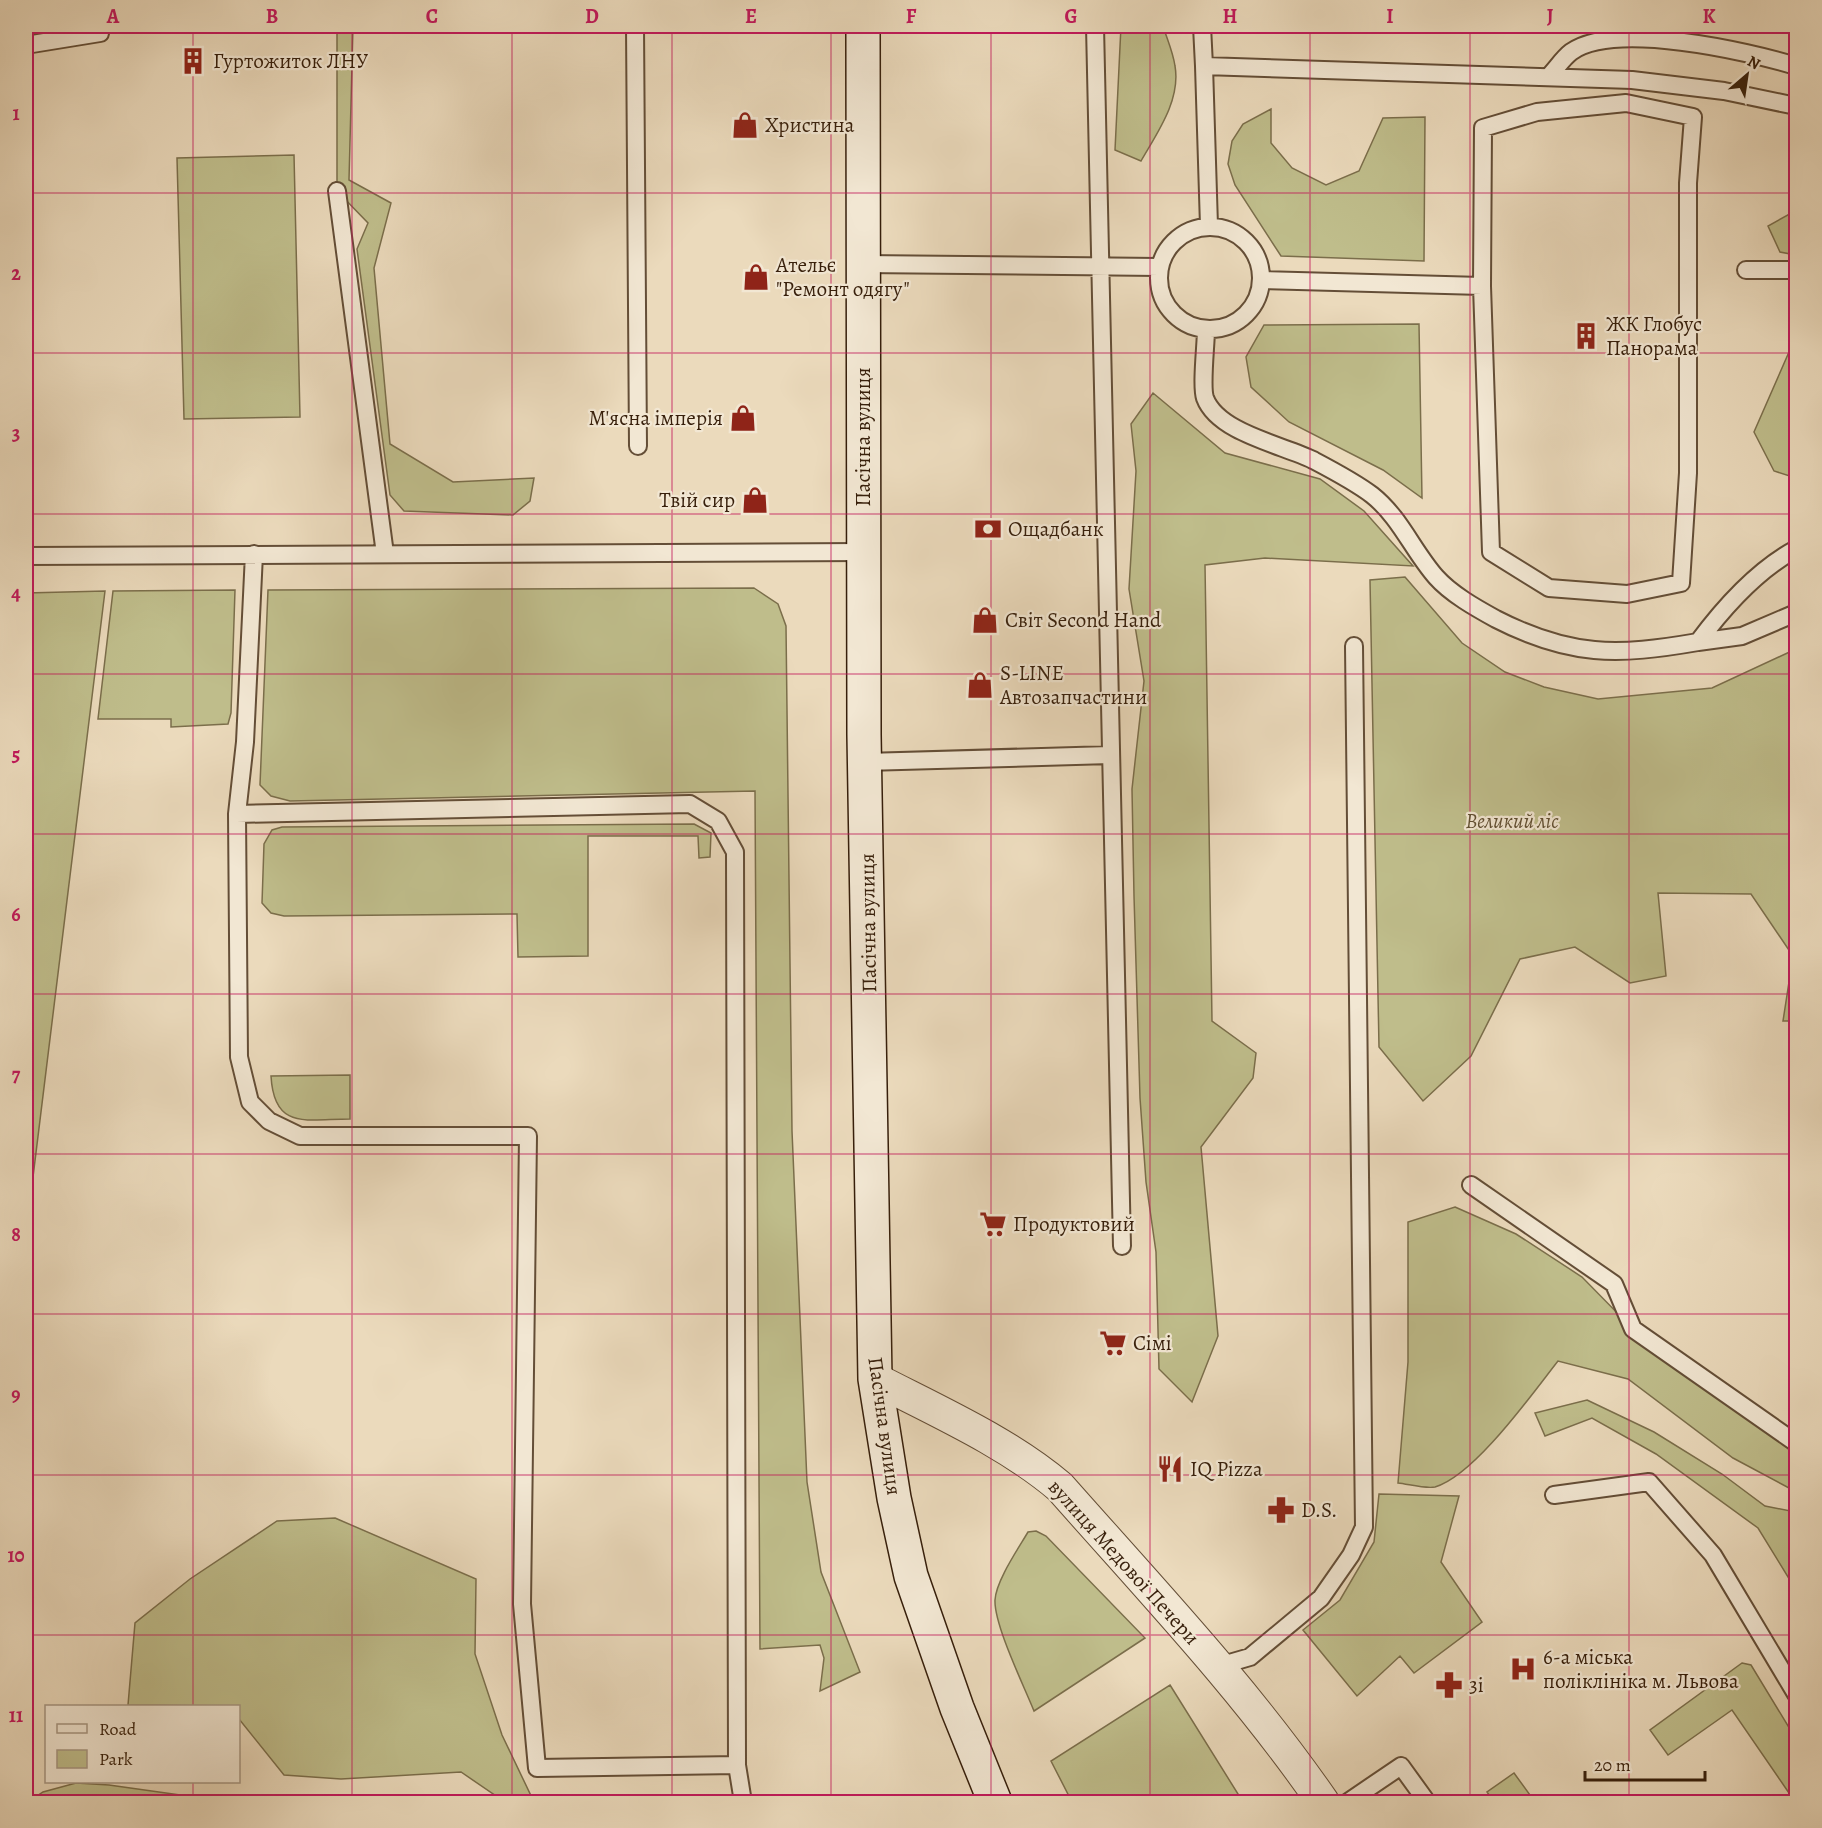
<svg xmlns="http://www.w3.org/2000/svg" width="1822" height="1828" viewBox="0 0 1822 1828" font-family="Alegreya,serif">
  <rect width="100%" height="100%" fill="#ebdabc"/>
  <filter id="stains"><feTurbulence type="fractalNoise" baseFrequency=".00333" numOctaves="4"/><feColorMatrix values="0 0 0 0 .2 0 0 0 0 .09 0 0 0 0 .02 0 0 0 .5 -.17"/></filter>
  <radialGradient id="worn" r=".72"><stop offset=".6" stop-color="#630" stop-opacity="0"/><stop offset="1" stop-color="#630" stop-opacity=".3"/></radialGradient>
  <path fill="#bfbd8b" stroke="#7b6e4b" stroke-width="1.5" d="M337,26H353L349,180L391,203L374,268L390,444L453,482L534,478L530,501L513,515L404,511L390,495L357,249L368,223L337,191Z
    M1121,26H1163C1167,39 1173,52 1175,66C1181,100 1157,133 1141,161L1115,150Z
    M1271,109V143L1292,168L1326,185L1359,171L1383,118L1425,117L1424,261L1281,256L1235,185L1228,164L1232,141L1243,124Z
    M294,155L300,417L184,419L177,158Z
    M1795,211L1796,255L1780,252L1768,226Z
    M1419,324L1422,498L1383,470L1289,422L1251,387L1246,357L1264,325Z
    M1796,336V478L1774,471L1754,432Z
    M1153,393L1225,453L1320,479L1364,511L1413,566L1265,558L1205,565L1212,1021L1256,1053L1253,1078L1201,1147L1218,1336L1192,1402L1159,1369L1156,1252L1146,1182L1140,1098L1134,896L1132,789L1144,681L1129,589L1136,471L1131,424Z
    M1405,577L1462,643L1505,672L1544,687L1598,699L1712,688L1796,649V1021H1783L1793,956L1751,894L1658,893L1666,976L1630,983L1575,947L1520,959L1471,1056L1423,1101L1379,1047L1370,580Z
    M754,588L778,604L786,626L792,1131L807,1482L821,1572L860,1672L820,1691L824,1658L820,1645L760,1649L755,791L290,801L271,796L260,785L268,590Z
    M235,590L231,713L228,724L171,727V719H98L113,591Z
    M105,591L26,1234V593Z
    M694,824L711,833L710,857L699,858L698,836H588V956L518,957L517,914L284,916L271,913L262,903L264,844L272,830L282,827Z
    M350,1075V1119C307,1119 274,1131 271,1076Z
    M1455,1207L1516,1234L1582,1277L1633,1329L1793,1446L1789,1488L1733,1458L1628,1379L1558,1361C1532,1394 1474,1476 1435,1487C1425,1489 1408,1484 1398,1483L1408,1362V1222Z
    M1587,1400L1654,1432L1722,1474L1765,1506L1796,1512V1590L1758,1528L1656,1454L1592,1418L1545,1436L1535,1413Z
    M1379,1494L1459,1496L1441,1562L1482,1622L1414,1673L1400,1656L1357,1696L1303,1630L1340,1600L1374,1542Z
    M335,1518L476,1579L475,1654L502,1735L534,1802H505L461,1772L341,1779L284,1775L239,1719L238,1706L128,1705L135,1623L190,1579L277,1521Z
    M1036,1531L1046,1536L1145,1638L1034,1711C1024,1686 994,1625 995,1600C996,1581 1018,1549 1028,1532Z
    M1742,1663L1751,1665L1796,1739V1786L1789,1793L1732,1710L1668,1755L1650,1730Z
    M1170,1685L1243,1802H1072L1051,1761Z
    M1514,1773L1535,1802H1494L1487,1792Z
    M76,1783L109,1785L230,1802H28L43,1792Z"/>
  <g fill="none" stroke-linecap="round" stroke-linejoin="round">
    <defs>
      <path id="lane" d="M635,26L638,446
        M1095,26L1122,1246
        M1202,26L1204,66
        M26,45L100,33L101,26
        M1549,76C1556,69 1563,58 1571,52C1614,21 1747,51 1796,66
        M1626,103L1693,117L1688,183V473L1681,583L1627,594L1549,588L1491,552L1482,286L1483,128L1537,112Z
        M337,191L385,554
        M1209,226L1204,66L1632,80L1724,91L1796,106
        M1159 278a51 51 0 1 1 102 0a51 51 0 1 1-102 0Z
        M862,264L1159,267
        M1746,270H1796
        M1262,280L1482,286
        M1206,329C1206,344 1201,386 1205,398C1218,433 1283,445 1313,460C1332,470 1355,482 1372,495C1400,517 1413,551 1436,577C1451,594 1476,608 1496,619C1570,657 1617,656 1698,642C1724,607 1757,570 1796,549
        M254,554L245,742L237,814L239,1057L250,1102L269,1121L300,1136H528L522,1604L537,1768L737,1765
        M26,556L864,552
        M1698,642L1742,636L1796,613
        M865,762L1110,755
        M237,814L690,804L718,821L735,852L737,1765L743,1802
        M1471,1185L1614,1284L1633,1329L1796,1443
        M1554,1495L1649,1482L1713,1555L1796,1694
        M1219,1666L1250,1657L1321,1598L1351,1555L1364,1527L1354,646
        M1348,1802L1401,1766L1427,1802"/>
      <path id="street" d="M875,1379C937,1411 1007,1442 1060,1487C1151,1590 1245,1689 1323,1802"/>
      <path id="secondary" d="M863,26L864,735L875,1379L894,1498L911,1576L957,1708L995,1802"/>
    </defs>
    <use href="#lane" stroke="#644e37" stroke-width="20"/>
    <use href="#street" stroke="#644e37" stroke-width="34"/>
    <use href="#secondary" stroke="#371f0b" stroke-width="36"/>
    <use href="#lane" stroke="#f2e7d3" stroke-width="16"/>
    <use href="#street" stroke="#f2e7d3" stroke-width="32"/>
    <use href="#secondary" stroke="#f2e7d3" stroke-width="33"/>
  </g>
  <path fill="none" stroke="#c2185b" stroke-width="1.5" stroke-opacity="0.55" d="M193,26V1706M352,26V1802M512,26V1802M672,26V1802M831,26V1802M991,26V1802M1150,26V1802M1310,26V1802M1470,26V1802M1629,26V1802M26,193H1796M26,353H1796M26,514H1796M26,674H1796M26,834H1796M26,994H1796M26,1154H1796M26,1314H1796M26,1475H1796M26,1635H1796M193,1782V1802"/>
  <defs>
    <symbol id="building-bare" viewBox="-9 -9 18 18"><path d="M-4-6H4V6H1V3H-1V6H-4ZM-2.5-4.3h1.7v1.8h-1.7ZM.8-4.3h1.7v1.8H.8ZM-2.5-1h1.7V.8h-1.7ZM.8-1h1.7V.8H.8Z" fill="#8f2418" stroke="#f2e7d3" stroke-width="2.5" paint-order="stroke"/></symbol>
    <symbol id="shop-bare" viewBox="-9 -9 18 18"><path d="M-5-2.5h2.3a2.7 3.5 0 0 1 5.4 0H5L5.5 6h-11ZM-1.5-2.5h3a1.5 2.3 0 0 0-3 0Z" fill="#8f2418" stroke="#f2e7d3" stroke-width="2.5" paint-order="stroke"/></symbol>
    <symbol id="bank-bare" viewBox="-9 -9 18 18"><path d="M-6-4H6V4H-6ZM0-2.3a2.3 2.3 0 1 0 0 4.6a2.3 2.3 0 1 0 0-4.6Z" fill="#8f2418" stroke="#f2e7d3" stroke-width="2.5" paint-order="stroke"/></symbol>
    <symbol id="supermarket-bare" viewBox="-9 -9 18 18"><path d="M-6-5.5h2.5l.6 2H6L4.5 2H-2.5L-4.4-4H-6ZM-1.5 3.2a1.3 1.3 0 1 0 .1 0ZM3 3.2a1.3 1.3 0 1 0 .1 0Z" fill="#8f2418" stroke="#f2e7d3" stroke-width="2.5" paint-order="stroke"/></symbol>
    <symbol id="restaurant-bare" viewBox="-9 -9 18 18"><path d="M-5-6h1v4h1v-4h1v4h1v-4h1v5L-1.5 .5V6h-2V.5L-5-1ZM5-6V6H3V1.5H1.5Q1.5-4 5-6Z" fill="#8f2418" stroke="#f2e7d3" stroke-width="2.5" paint-order="stroke"/></symbol>
    <symbol id="pharmacy-bare" viewBox="-9 -9 18 18"><path d="M-2-6h4v4h4v4h-4v4h-4v-4h-4v-4h4Z" fill="#8f2418" stroke="#f2e7d3" stroke-width="2.5" paint-order="stroke"/></symbol>
    <symbol id="hospital-bare" viewBox="-9 -9 18 18"><path d="M-5-5h3v3.5h4V-5h3V5h-3V1.5h-4V5h-3Z" fill="#8f2418" stroke="#f2e7d3" stroke-width="2.5" paint-order="stroke"/></symbol>
  </defs>
  <g fill-rule="evenodd">
    <use href="#building-bare" x="174" y="42" width="38" height="38"/>
    <use href="#shop-bare" x="726" y="106" width="38" height="38"/>
    <use href="#shop-bare" x="737" y="258" width="38" height="38"/>
    <use href="#building-bare" x="1567" y="317" width="38" height="38"/>
    <use href="#shop-bare" x="724" y="399" width="38" height="38"/>
    <use href="#shop-bare" x="736" y="481" width="38" height="38"/>
    <use href="#bank-bare" x="969" y="510" width="38" height="38"/>
    <use href="#shop-bare" x="966" y="601" width="38" height="38"/>
    <use href="#shop-bare" x="961" y="666" width="38" height="38"/>
    <use href="#supermarket-bare" x="974" y="1205" width="38" height="38"/>
    <use href="#supermarket-bare" x="1094" y="1324" width="38" height="38"/>
    <use href="#restaurant-bare" x="1151" y="1450" width="38" height="38"/>
    <use href="#pharmacy-bare" x="1262" y="1491" width="38" height="38"/>
    <use href="#hospital-bare" x="1504" y="1650" width="38" height="38"/>
    <use href="#pharmacy-bare" x="1430" y="1666" width="38" height="38"/>
  </g>
  <g text-anchor="middle" dominant-baseline="central" stroke-width="4.5" stroke-linejoin="round" paint-order="stroke">
    <g font-size="21" fill="#371f0b" stroke="#f2e7d3" text-anchor="start">
      <text x="213" y="61">Гуртожиток ЛНУ</text>
      <text x="765" y="125">Христина</text>
      <text x="776" y="265">Ательє<tspan x="776" dy="24">"Ремонт одягу"</tspan></text>
      <text x="1606" y="324">ЖК Глобус<tspan x="1606" dy="24">Панорама</tspan></text>
      <text x="723" y="418" text-anchor="end">М'ясна імперія</text>
      <text x="735" y="500" text-anchor="end">Твій сир</text>
      <text x="1008" y="529">Ощадбанк</text>
      <text x="1005" y="620">Світ Second Hand</text>
      <text x="1000" y="673">S-LINE<tspan x="1000" dy="24">Автозапчастини</tspan></text>
      <text x="1013" y="1224">Продуктовий</text>
      <text x="1133" y="1343">Сімі</text>
      <text x="1190" y="1469">IQ Pizza</text>
      <text x="1301" y="1510">D.S.</text>
      <text x="1543" y="1657">6-а міська<tspan x="1543" dy="24">поліклініка м. Львова</tspan></text>
      <text x="1469" y="1685">3і</text>
    </g>
    <g font-size="21" fill="#371f0b" stroke="#f2e7d3">
      <text transform="translate(863 437) rotate(-90)">Пасічна вулиця</text>
      <text transform="translate(868 923) rotate(-91)">Пасічна вулиця</text>
      <text transform="translate(885 1426) rotate(82)">Пасічна вулиця</text>
      <text transform="translate(1124 1562) rotate(48)">вулиця Медової Печери</text>
    </g>
    <g font-size="21" font-style="italic" fill="#604e31" stroke="#f2e7d3">
      <text x="1512" y="821">Великий ліс</text>
    </g>
  </g>
  <rect width="1822" height="1828" fill="none" stroke="#ebdabc" stroke-width="66"/>
  <rect x="45" y="1705" width="195" height="78" fill="#f2e7d3" stroke="#a79783" stroke-width="1.5"/>
  <rect x="57" y="1724" width="30" height="9" fill="#f2e7d3" stroke="#a79783" stroke-width="1.5"/>
  <text x="99" y="1735" font-size="18" fill="#371f0b">Road</text>
  <rect x="57" y="1750" width="30" height="18" fill="#bfbd8b" stroke="#a79783" stroke-width="1.5"/>
  <text x="99" y="1765" font-size="18" fill="#371f0b">Park</text>
  <g transform="translate(1747 75) rotate(29)" stroke="#f2e7d3" stroke-width="4.5" paint-order="stroke">
  <path d="M0-4.5L10 22L0 15L-10 22Z" fill="#371f0b"/>
  <text y="-9" font-size="16" font-weight="bold" text-anchor="middle" fill="#371f0b">N</text>
  </g>
  <path d="M1585 1771v9h120v-9" fill="none" stroke="#371f0b" stroke-width="3"/>
  <text x="1594" y="1771" font-size="18" fill="#371f0b" stroke="#f2e7d3" stroke-width="4.5" paint-order="stroke">20 m</text>
  <rect x="33" y="33" width="1756" height="1762" fill="none" stroke="#c2185b" stroke-width="2"/>
  <g font-size="20" text-anchor="middle" font-weight="bold" fill="#c2185b">
    <text x="113" y="23">A</text>
    <text x="272" y="23">B</text>
    <text x="432" y="23">C</text>
    <text x="592" y="23">D</text>
    <text x="751" y="23">E</text>
    <text x="911" y="23">F</text>
    <text x="1071" y="23">G</text>
    <text x="1230" y="23">H</text>
    <text x="1390" y="23">I</text>
    <text x="1550" y="23">J</text>
    <text x="1709" y="23">K</text>
    <text x="16" y="120">1</text>
    <text x="16" y="280">2</text>
    <text x="16" y="440">3</text>
    <text x="16" y="600">4</text>
    <text x="16" y="761">5</text>
    <text x="16" y="921">6</text>
    <text x="16" y="1081">7</text>
    <text x="16" y="1241">8</text>
    <text x="16" y="1401">9</text>
    <text x="16" y="1562">10</text>
    <text x="16" y="1722">11</text>
  </g>
  <rect width="100%" height="100%" filter="url(#stains)"/>
  <rect width="100%" height="100%" fill="url(#worn)"/>
</svg>
